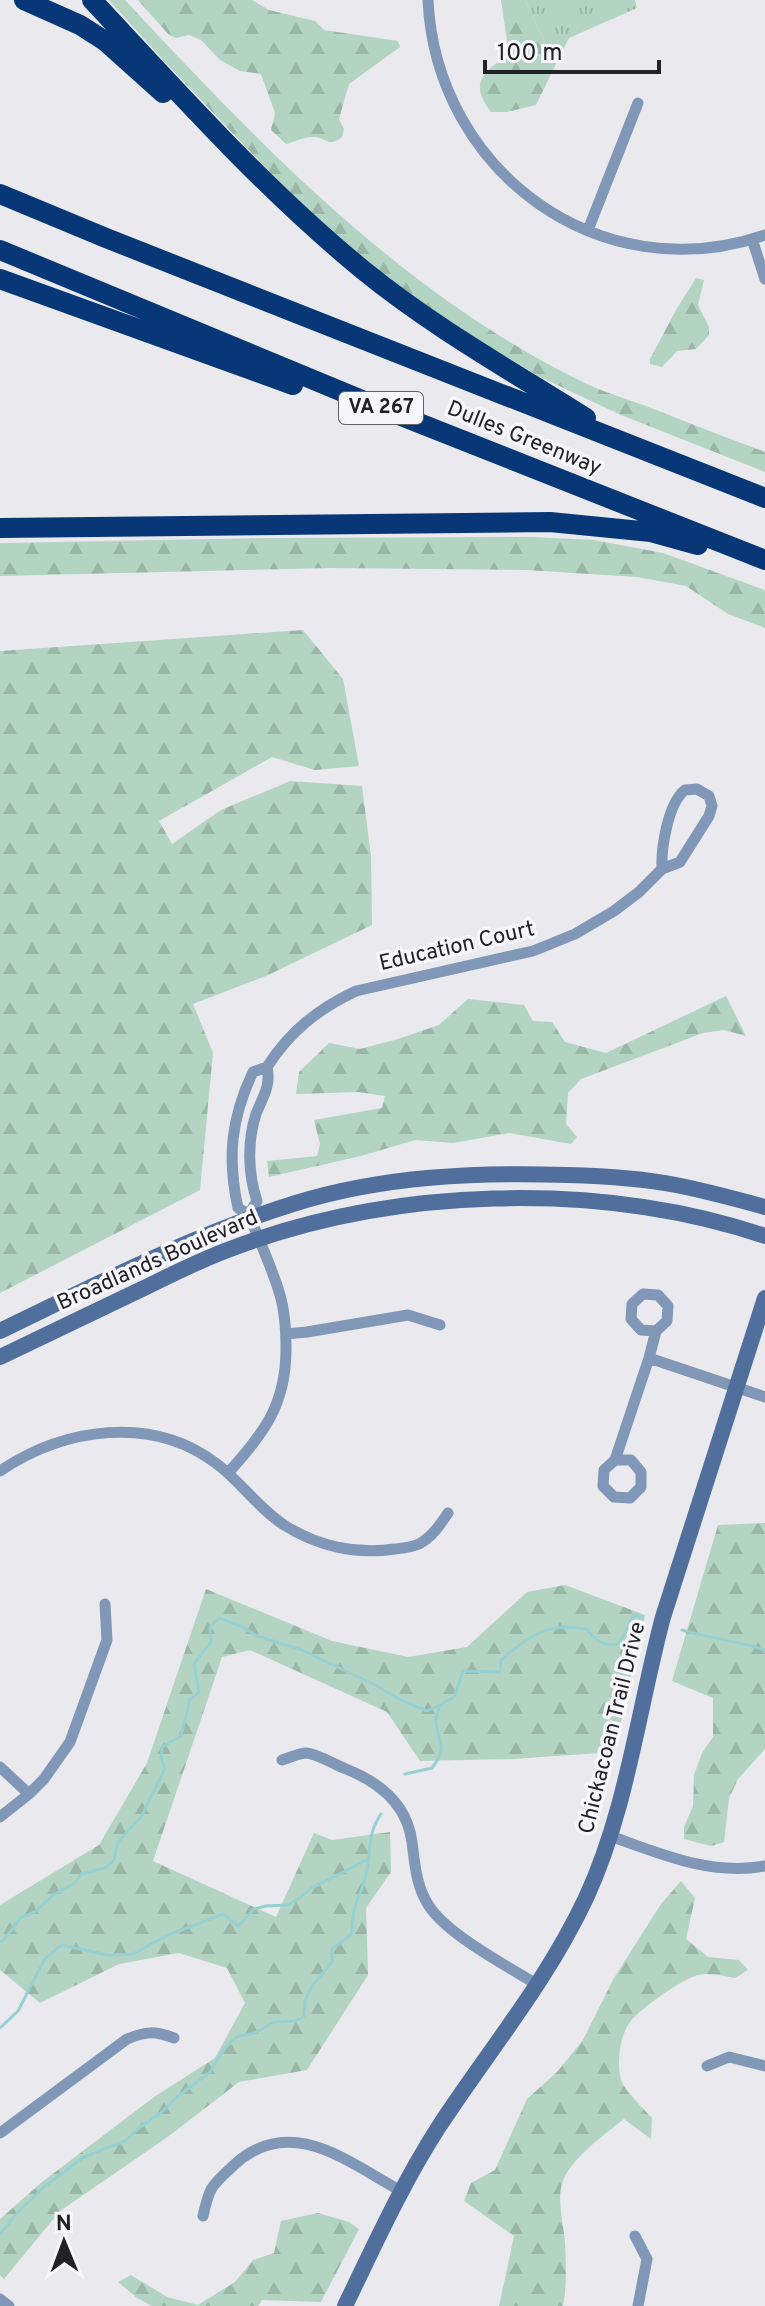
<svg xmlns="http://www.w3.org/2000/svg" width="765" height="2306" viewBox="0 0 765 2306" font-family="Overpass,sans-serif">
  <defs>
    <pattern id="forest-firs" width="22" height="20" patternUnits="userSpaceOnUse" patternTransform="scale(2)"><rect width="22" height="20" fill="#b3d4c2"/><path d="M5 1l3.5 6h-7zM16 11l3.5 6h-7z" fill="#9ab6a7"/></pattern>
    <pattern id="park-tufts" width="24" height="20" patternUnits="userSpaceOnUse" patternTransform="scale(2)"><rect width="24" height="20" fill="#b3d4c2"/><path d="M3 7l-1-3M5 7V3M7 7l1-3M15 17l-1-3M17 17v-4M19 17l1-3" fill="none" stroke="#9ab6a7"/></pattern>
  </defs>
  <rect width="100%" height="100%" fill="#e9e9ee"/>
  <path fill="url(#forest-firs)" d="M109,0H125C262,147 405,297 589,385C607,393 627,399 646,406C686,422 725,437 765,452V472L621,415L540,377L476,339L399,288L316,221L163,60Z
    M138,0H252L269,10L315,21L324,30L398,41L400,47L349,84L339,119L344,129L342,137C326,149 327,136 312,137C304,137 294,142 286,144L271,130L275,113L261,74L240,71L220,60L201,40L189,35L176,38L169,35Z
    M501,0H525L548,49L553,70L536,105L507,112H491C468,82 484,72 509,54Z
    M696,278L704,280L698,305L709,327V335L696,349L677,351L662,367L650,364V359L676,310Z
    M532,537L594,540L663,553L765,590V628L728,614L686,586L637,577L527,570L331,568L0,576V543L273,538Z
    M303,630L343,679L359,766L315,770L272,757L159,821L172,844L221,810L290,781L362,786L371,856L372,925L266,976L193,1004L213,1053L200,1190L0,1293V651Z
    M726,996L746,1036L724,1030L703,1033L581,1079L568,1093L566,1124L577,1137L571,1144L509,1133L453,1143L415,1140L361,1156L269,1177L267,1161L317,1156L320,1144L314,1120L382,1108L385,1096L358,1092L296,1094L299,1072L329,1043L360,1049L398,1039L439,1025L468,999L524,1005L533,1021L552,1022L565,1042L606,1053Z
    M765,1523V1749L738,1779L729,1798L724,1842L711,1846L684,1839V1827L693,1806L694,1775L702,1753L713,1737V1698L672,1681L718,1525Z
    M565,1585L645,1615L614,1752L513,1759L420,1761L387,1712L250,1650L222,1657L153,1861L276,1917L314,1833L332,1840L390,1832L391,1872L366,1908L368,1975L307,2070L239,2082L169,2136L60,2211L4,2279L0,2275V2219L42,2182L154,2097L215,2058L245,2003L227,1968L179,1953L119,1964L40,2003L0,1970V1905L99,1845L147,1763L206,1589L332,1641L408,1657L467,1647L527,1592Z
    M681,1881L695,1898L686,1939L708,1957L739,1960L748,1970L735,1978C723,1976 710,1972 698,1975C682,1979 636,2011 628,2025C619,2040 617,2064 621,2080C624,2090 644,2109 652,2118L651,2139L624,2119C607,2132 570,2160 563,2181C556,2197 564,2226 565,2243C566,2263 567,2286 563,2306H499L514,2236L464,2201L471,2183L495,2170L527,2099L557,2072L583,2040L614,1978L661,1904Z
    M318,2213L349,2222L359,2229L321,2302L262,2300L258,2306H152L137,2298L118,2282L131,2275L167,2297L198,2305L235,2282L253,2260L274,2253L281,2221Z"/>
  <path fill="url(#park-tufts)" d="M525,0H635L637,8L569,38L553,70L548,49Z"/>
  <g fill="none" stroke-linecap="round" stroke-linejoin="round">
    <path stroke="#97d0d1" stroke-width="3" d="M682,1630C709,1638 738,1641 765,1650
      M405,1774L432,1768C448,1747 439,1745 436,1724C435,1718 438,1711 440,1705L454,1697L463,1671L500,1672L501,1660C531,1634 548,1622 587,1629C596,1642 604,1646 619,1644L634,1615L642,1617
      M0,1942L3,1941L21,1917L35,1912L53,1895L75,1883L81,1874L105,1868L114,1860L118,1842L141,1817L165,1769L161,1757L162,1747L181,1736L190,1699L199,1692L194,1664L211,1642L210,1627L219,1618L241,1626L257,1636L302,1650L375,1685L401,1700L427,1711L440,1705
      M0,2028L18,2011L44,1960L61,1945L108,1955L133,1954L168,1935L223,1914L238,1926L254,1909L266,1906L288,1905L301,1897L310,1889L367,1860
      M0,2234L19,2211L44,2187L84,2157L125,2141L139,2128L162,2112L177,2097L210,2072L224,2049L236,2037L255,2033L274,2022L296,2021L304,2016L305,2001L312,1986L332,1962V1949L351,1935C353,1927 352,1918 354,1910C357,1898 364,1887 366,1874C372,1850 366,1836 381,1814"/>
    <path stroke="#8197b7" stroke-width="11" d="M428,0C436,171 600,292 765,235
      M588,230L638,103
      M752,239L765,279
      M267,1067C290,1031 318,1009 356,991L533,951L575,934L614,911L639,892L662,869L680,862L709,816L712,806L709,796L697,789L685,790C668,803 661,848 662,869
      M267,1067C271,1087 263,1096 256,1114C247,1142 248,1174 257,1201L249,1214L238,1208C227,1158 231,1118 253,1072Z
      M286,1334L307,1332L408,1315L440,1325
      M649,1358L765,1397
      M615,1460H631L641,1472V1487L630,1498L614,1497L603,1486L604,1470L615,1460L649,1358L656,1331L667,1321L668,1306L658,1295L643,1294L632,1304L631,1319L641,1330L656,1331
      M0,1471C64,1428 152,1414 217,1464C241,1482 258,1508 284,1525C317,1546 356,1555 395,1549C403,1548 412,1547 419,1544C432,1537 440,1525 448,1513
      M228,1473C264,1433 286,1405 286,1349C286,1331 285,1312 280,1295C272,1267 259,1241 249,1214
      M282,1760C289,1758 299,1753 306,1753C315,1753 336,1765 346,1769C379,1782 407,1804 412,1842C415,1865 416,1886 429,1906C448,1935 507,1966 538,1985
      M0,1767L29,1794
      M0,1817L29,1794L44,1779L70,1742L107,1640L105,1604
      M610,1836C661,1854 710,1876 765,1866
      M707,2066L729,2057L765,2066
      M0,2133L127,2039C147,2031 154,2031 174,2038
      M203,2216C210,2185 211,2187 234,2165C290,2113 348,2162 401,2191
      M635,2236L647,2259L638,2306
      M0,2299L9,2306"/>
    <path stroke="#506f9c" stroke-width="16" d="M0,1331C95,1285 195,1234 296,1203C383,1176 477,1172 567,1175C604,1176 641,1178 676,1185C706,1191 736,1199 765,1207
      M0,1357C47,1334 95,1312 142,1289C169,1276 196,1262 225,1251C389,1187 597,1180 765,1236
      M345,2306C374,2246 402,2184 438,2128C489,2050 546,1983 586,1898C627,1809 638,1711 663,1617L765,1298"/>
    <path stroke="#073776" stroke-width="20" d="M24,0L80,25L105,41L163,93
      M92,0C180,94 263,188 363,270C433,327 510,370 586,418
      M0,194L106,238L765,498
      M0,250L386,410L765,560
      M0,279L293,385
      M0,528L550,522L651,532L698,545"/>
  </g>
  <g text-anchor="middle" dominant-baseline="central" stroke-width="7" stroke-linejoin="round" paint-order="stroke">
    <rect fill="#f6f6fb" stroke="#626264" stroke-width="2" x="339" y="392" width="84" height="32" rx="6"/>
    <g font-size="20" font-weight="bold" fill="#222224">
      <text x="381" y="408">VA 267</text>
    </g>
    <g font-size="22" fill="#222224" stroke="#f6f6fb">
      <text transform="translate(524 439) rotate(22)">Dulles Greenway</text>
      <text transform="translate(457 947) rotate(-13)">Education Court</text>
      <text transform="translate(158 1261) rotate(-24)">Broadlands Boulevard</text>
      <text transform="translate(613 1728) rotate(-76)">Chickacoan Trail Drive</text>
    </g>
  </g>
  <g transform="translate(64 2242) rotate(359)" stroke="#f6f6fb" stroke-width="6" paint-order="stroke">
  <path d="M0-6L14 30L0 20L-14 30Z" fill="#222224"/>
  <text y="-12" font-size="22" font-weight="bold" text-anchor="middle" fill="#222224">N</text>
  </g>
  <path d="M485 60v12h174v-12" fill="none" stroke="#222224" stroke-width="4"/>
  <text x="497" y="60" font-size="24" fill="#222224" stroke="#f6f6fb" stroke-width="6" paint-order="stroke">100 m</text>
</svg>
